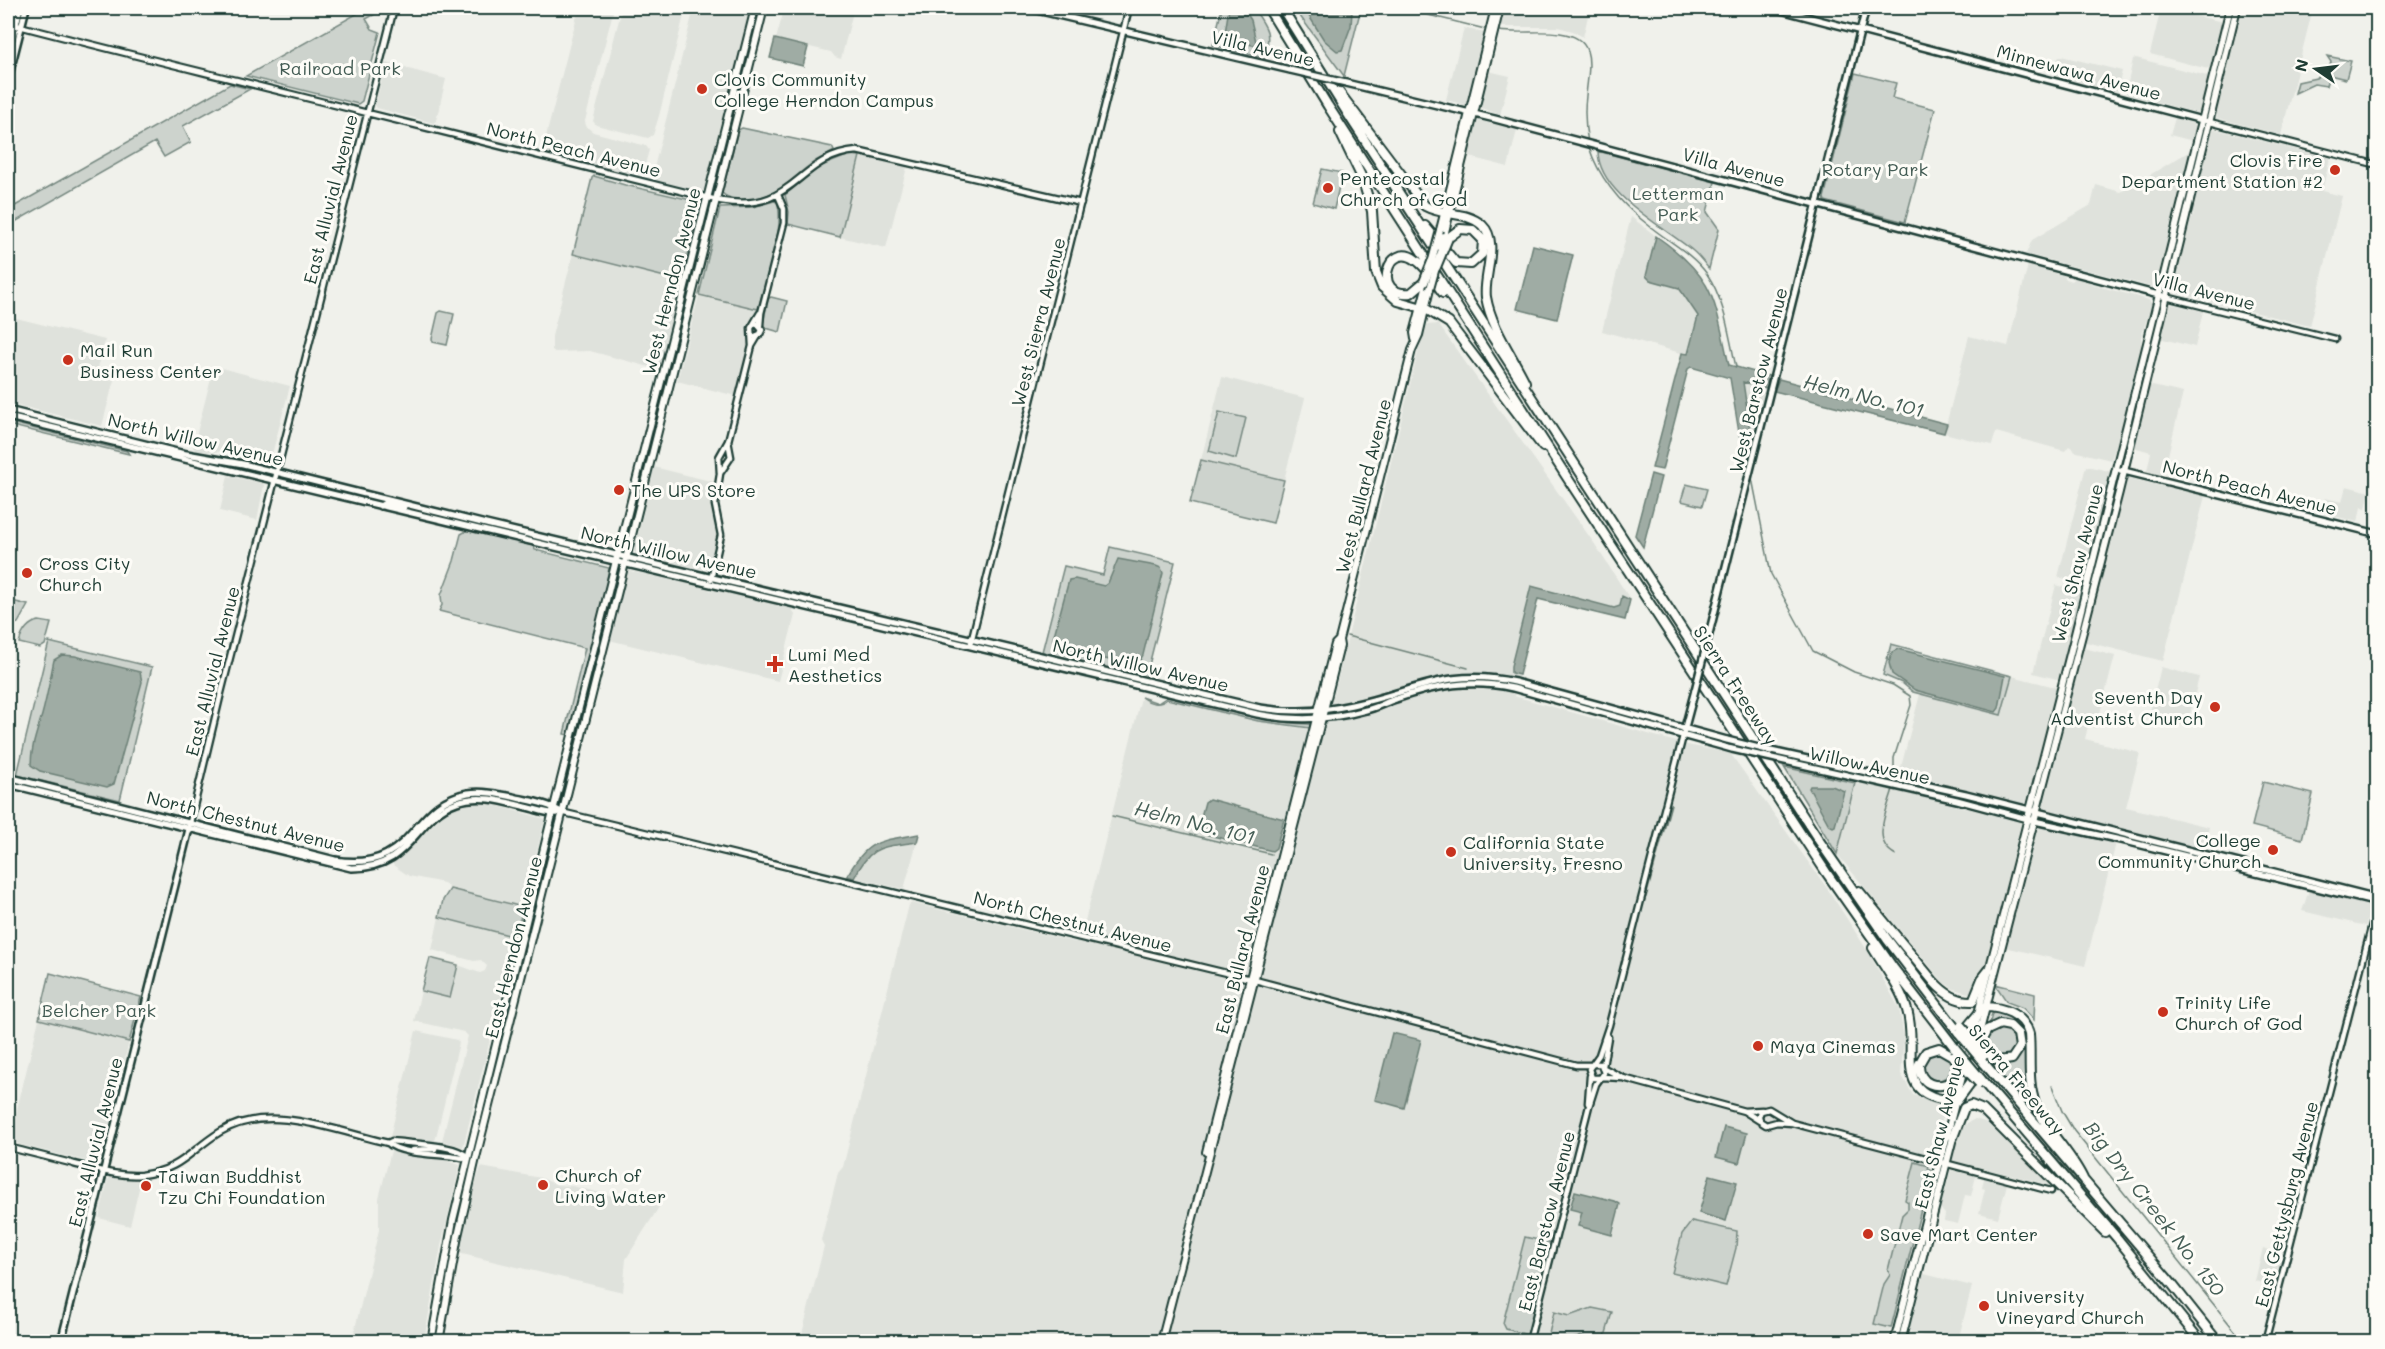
<svg xmlns="http://www.w3.org/2000/svg" width="2385" height="1349" viewBox="0 0 2385 1349" font-family="Mali,sans-serif">
  <rect width="100%" height="100%" fill="#f0f1eb"/>
  <filter id="ink" filterUnits="userSpaceOnUse"><feTurbulence type="fractalNoise" baseFrequency=".0167" numOctaves="2"/><feDisplacementMap in="SourceGraphic" scale="12" xChannelSelector="R" yChannelSelector="G"/><feConvolveMatrix kernelMatrix="1 2 1 2 8 2 1 2 1" color-interpolation-filters="sRGB"/></filter>
  <g filter="url(#ink)">
    <path fill="#dfe2dc" d="M579,8H614L585,121L586,126L593,132L646,146L649,150L643,172L639,175L542,152Z
      M622,8H667L681,11L684,15L659,116L653,135L648,138L596,125L593,121Z
      M694,8H751L706,189L702,191L655,180L652,176Z
      M775,8H854L841,59L835,57L831,52L776,39L784,10Z
      M1504,8H1590L1583,37L1573,31L1558,27H1499Z
      M2161,8L2223,22L2211,67L2208,69L2150,54Z
      M2241,8H2313L2281,135L2217,118L2216,114Z
      M1464,28L1484,33L1466,105L1446,100Z
      M2061,56L2122,71L2117,91L2054,75L2058,58Z
      M2136,58L2207,76L2208,79L2200,111L2197,113L2127,94L2126,92L2133,59Z
      M386,63L446,79L436,121L433,123L377,108L375,105Z
      M1488,71L1510,76L1500,115L1479,107Z
      M2175,118L2194,124L2196,127L2193,141L2170,135Z
      M1478,120L1517,130L1508,167L1467,156Z
      M2214,129L2330,158L2322,191L2342,196L2310,326L2173,292L2172,290L2187,228L2194,213L2191,212L2211,131Z
      M2190,151L2156,285L2152,287L2026,254L2032,240L2091,205L2096,185L2121,192Z
      M860,156L907,167L886,248L840,237Z
      M1631,217L1656,236L1646,276L1650,280L1679,288L1698,316L1688,355L1602,331Z
      M573,254L681,281L661,367L657,369L590,351L555,352L552,350V336Z
      M2028,265L2064,276L2066,279L2072,281L2076,277L2098,286L2149,300L2152,304L2141,337V351L2119,439L2111,460L2077,452L2069,446L2065,451L1996,432L1992,445L1944,433L1969,336L2008,346Z
      M699,295L758,309L753,321L747,323L745,330L749,333L751,337L736,396L677,381Z
      M2171,304L2203,311L2195,347L2159,338L2168,305Z
      M8,316L105,340L96,376L114,380L102,426L8,403Z
      M1438,324L1594,543L1630,599L1624,619L1537,598L1514,696L1687,745L1730,753L1829,891L1867,950L1899,1008L1904,1036L1901,1074L1913,1095L1940,1106L1943,1117L1934,1150L1931,1152L1928,1168L1931,1170L1888,1341L800,1342L824,1246L821,1240L838,1173L843,1167L909,905L912,903L1075,942L1082,933L1141,698L1157,704L1167,699L1283,726L1311,729L1326,726L1418,352L1427,325Z
      M214,366L290,386L270,462L267,464L221,452L197,451L193,448Z
      M1222,377L1305,398L1273,523L1190,503Z
      M1743,382L1767,388L1752,443L1744,397Z
      M2148,385L2183,393L2163,476L2147,471L2151,452L2133,447Z
      M2086,466L2109,471L2111,476L2084,582L2082,583L2058,577Z
      M654,467L714,482L711,504L718,534L708,570L668,562L635,553L634,551Z
      M228,476L263,483L264,485L257,520L220,511Z
      M2128,478L2205,496L2163,661L2086,642L2084,638L2095,599L2097,596L2099,589L2097,586L2124,481Z
      M2346,486L2370,492L2366,508L2361,507L2358,522L2321,513L2325,498L2342,502Z
      M630,571L704,587L712,591L716,589L771,602L780,607L783,605L791,606L795,615L778,681L609,640L627,573Z
      M2056,585L2082,592L2060,677L2057,679L2033,673Z
      M2084,648L2115,656L2096,728L2088,726L2085,739L2140,753L2126,807L2209,827L2203,850L2045,810L2042,806Z
      M2161,667L2199,677L2187,726L2149,716Z
      M2012,676L2055,687L2057,690L2026,803L2023,805L1899,775L1920,694L2001,715Z
      M1855,783L1897,791L2019,821L2021,824L1996,927L1984,971L1975,992L1968,993L1954,989L1943,982L1837,854Z
      M478,802L488,803L545,819L523,907L450,889L444,883L409,876L393,865V861L405,852L444,814L461,805Z
      M2041,826L2116,843L2085,966L2005,947L2031,847L2038,828Z
      M917,842L904,889L854,878L864,860L873,851Z
      M2309,890L2370,905L2366,926L2302,911Z
      M439,917L516,937L463,1147L442,1141L468,1036L464,1032L414,1021L421,991L450,998L458,965L480,973L485,971L487,966L481,960L474,961L432,950Z
      M39,1019L129,1042L100,1162L98,1164L9,1142Z
      M416,1031L457,1040L459,1043L435,1141L432,1143L390,1137Z
      M1975,1119L1985,1122L2054,1186L1954,1161L1952,1159L1959,1133L1967,1123Z
      M391,1151L442,1159L460,1165L441,1246L424,1341H352L379,1230V1198Z
      M481,1167L541,1178L557,1185L572,1186L659,1207L626,1259L623,1292L458,1253L470,1199Z
      M1951,1170L1976,1176L1971,1196L1965,1195L1958,1224L1944,1221L1945,1214L1940,1208Z
      M110,1178L141,1180L130,1226L99,1218L108,1179Z
      M1984,1178L2007,1184L1998,1218L1979,1213L1985,1189L1982,1188Z
      M2263,1248L2282,1254L2274,1286L2255,1281Z
      M1924,1274L1972,1286L1958,1341H1945L1911,1333L1909,1330Z"/>
    <path fill="#cdd3cd" stroke="#768880" stroke-width="1.5" d="M367,8H386L366,19L372,29L380,32L362,101L358,104L246,76Z
      M1222,8H1253C1268,29 1271,32 1265,58L1213,45Z
      M1294,8H1361L1344,76Z
      M2327,56L2351,61L2346,79L2329,75L2326,86L2314,84L2295,93L2298,82L2316,78L2329,68L2331,62Z
      M1855,73L1896,83L1892,98L1935,109L1905,222L1825,201L1824,198Z
      M230,84L250,89L183,126L191,142L164,157L155,142L8,226V210Z
      M742,128L832,147L834,151C828,155 820,158 814,162C788,180 779,198 744,200C735,200 728,199 722,193L738,130Z
      M1598,151L1715,182L1707,212L1719,229L1709,269C1704,263 1699,256 1693,251C1665,227 1598,194 1598,151Z
      M849,155L860,156L840,237L788,224L789,212L785,195L819,167Z
      M1322,169L1342,173L1334,209L1313,203Z
      M594,176L625,185L700,202L681,281L573,254L592,178Z
      M774,201L777,202C786,226 765,283 758,309L699,295L720,208L753,207Z
      M771,297L787,301L780,332L766,328L763,324L768,299Z
      M441,311L454,314L447,345L433,342L432,339L438,313Z
      M1219,412L1246,418L1236,459L1209,451Z
      M8,422L127,451L129,454L8,425Z
      M1201,460L1284,480L1273,523L1190,503Z
      M1686,484L1707,489L1702,506L1681,501Z
      M468,530L534,546L535,550L609,568L607,579L608,582L569,735L564,734L585,648L439,611L442,605L441,595L454,561L461,534Z
      M1110,547L1175,562L1146,677L1042,652L1064,566L1103,575Z
      M8,600L28,605L18,623L8,627Z
      M39,621L51,623L45,645L40,648L19,643C22,632 27,623 39,621Z
      M49,642L152,667L120,800L17,775Z
      M1891,644L2012,676L2001,715L1913,692L1902,683L1883,675Z
      M1141,697L1158,703L1167,697C1213,708 1261,722 1309,724L1311,728L1258,721L1167,699C1158,707 1149,703 1141,697Z
      M1784,767L1855,783L1837,854Z
      M2263,782L2313,794L2302,839L2252,826Z
      M450,889L523,907L516,937L439,917L443,900Z
      M430,958L458,965L450,998L421,991Z
      M50,973L141,997L129,1042L39,1019Z
      M1995,984L2035,994L2034,1020L2023,1008L2007,1002Z
      M1995,1011C2039,1023 2020,1045 2028,1077C2032,1094 2038,1110 2043,1126L1995,1069C2000,1064 2007,1065 2013,1061C2026,1053 2025,1034 2014,1026H1989L1992,1014Z
      M2001,1028C2032,1033 2009,1075 1984,1045L1989,1034Z
      M1937,1052L1947,1056L1955,1064C1950,1081 1931,1088 1922,1070L1927,1056Z
      M1915,1162L1929,1166L1928,1169L1931,1170L1891,1328L1874,1324L1884,1284L1890,1275L1888,1270L1902,1215L1908,1209V1202L1905,1200Z
      M1692,1221L1737,1231L1736,1248L1726,1286L1672,1273L1682,1234Z
      M1525,1237L1552,1243L1528,1335L1506,1329L1503,1323Z
      M1592,1308L1612,1312L1605,1337L1615,1341H1590L1582,1336C1565,1342 1564,1341 1548,1338L1554,1312L1569,1316Z"/>
    <path fill="#9faca4" stroke="#6c8077" stroke-width="1.5" d="M1229,8L1244,9L1251,20L1257,46L1224,39Z
      M1304,8H1348L1352,11L1351,26L1342,50L1337,51L1324,40Z
      M775,39L808,47L803,66L770,58Z
      M1656,236C1716,278 1714,299 1729,365L1769,376L1767,388L1743,382L1752,443L1745,469L1730,378L1691,367L1688,369L1662,470L1652,468L1682,353L1688,354L1698,316L1679,288L1650,280L1646,276Z
      M1533,245L1573,255L1557,319L1517,309Z
      M1779,379L1947,424L1944,433L1774,391Z
      M1651,474L1661,477L1643,547L1635,535Z
      M1118,559L1156,566L1161,568L1163,573L1143,655L1139,662C1128,667 1069,650 1055,646L1053,639L1069,580L1075,579L1104,586L1108,583Z
      M1531,586L1614,608L1620,606L1622,596L1630,600L1625,620L1538,599L1519,675L1511,673V666Z
      M1898,649L2005,676L1999,708L1996,712L1915,690L1892,674L1889,663L1892,652Z
      M62,655L75,656L140,672L142,682L114,784L107,787L40,771L31,765C31,747 37,732 42,715C47,697 50,679 54,660Z
      M1810,786H1832L1844,791L1835,826L1833,827L1829,825L1809,788Z
      M1209,799L1284,819L1276,848L1272,851L1201,833L1198,828L1205,802Z
      M919,834L917,842C881,848 872,843 854,878L847,876C869,838 878,842 919,834Z
      M1392,1033L1421,1040L1404,1108L1375,1100Z
      M1724,1127L1747,1133L1739,1163L1716,1157Z
      M1710,1175L1737,1182L1726,1221L1699,1213Z
      M1575,1191L1615,1201L1620,1204L1612,1235L1578,1226L1582,1212L1570,1209Z"/>
    <g fill="none" stroke-linecap="round" stroke-linejoin="round">
      <path stroke="#6c8077" stroke-width="1.5" d="M1400,8L1485,29
        M1499,31C1519,34 1540,30 1560,33C1599,38 1588,69 1586,96C1584,112 1585,127 1588,143
        M1589,147C1599,178 1621,204 1647,224C1667,241 1691,252 1707,274C1725,300 1729,337 1736,367
        M1752,478L1771,574L1813,651L1854,672L1893,685L1910,696L1911,705L1894,758V774
        M1347,636L1468,668
        M1893,789C1887,811 1870,842 1896,855
        M1112,816L1271,854
        M1646,897L1671,804
        M2052,1086L2062,1111L2074,1131L2244,1342"/>
      <defs>
        <path id="tertiary" d="M8,23C103,48 199,71 295,95L721,201C796,214 796,156 857,151L1081,203
          M236,80L256,85
          M2202,120L2378,165
          M2166,297L2335,339
          M760,325L761,313L784,223V209L778,195
          M755,336L760,334L762,330L757,324
          M752,346L751,328L760,313
          M721,472L731,457L728,441L752,346L758,336
          M711,579L721,535L715,505L720,474L719,457L728,441
          M971,642L1129,8
          M561,812L1255,980L1576,1065H1592
          M189,827L221,693L394,8
          M1603,1066L1608,1037
          M1604,1068L1623,1078L1744,1111L1766,1125L1777,1122L1792,1123L2051,1191
          M1602,1077L1623,1078
          M1600,1078H1592L1589,1069L1599,1055L1609,1025L1683,736
          M1588,1103L1590,1076
          M1744,1111L1762,1110
          M1760,1121L1759,1116L1761,1111L1769,1109L1792,1123
          M388,1143L392,1141C411,1144 455,1144 468,1157
          M8,1147C30,1153 52,1158 74,1164C96,1169 119,1177 141,1175C182,1170 189,1151 220,1132C268,1102 336,1131 388,1143C400,1155 444,1154 462,1158L468,1157
          M413,1150L435,1149
          M1529,1342L1589,1106L1596,1084L1604,1073L1601,1064H1594
          M2265,1342L2378,901"/>
        <path id="secondary" d="M1028,8L1290,70
          M1773,8L2202,120
          M8,57L20,8
          M8,79L26,8
          M1346,83L1495,119L2166,297
          M8,410L181,453L243,464L486,524L1260,708C1291,713 1321,712 1352,705C1414,692 1448,667 1515,682L1727,740
          M8,417L1257,714C1293,721 1331,720 1366,710C1376,708 1386,702 1396,699C1436,685 1471,679 1513,688L1732,749
          M2120,470L2378,534
          M380,506L385,503L404,507
          M1705,650L1866,8
          M1684,731L1695,690
          M1771,751L1966,794L2378,898
          M1776,759L1957,800L2039,822L2121,840L2378,903
          M8,777L335,860C416,873 408,804 468,793C483,791 498,794 513,797C529,801 548,803 561,812
          M8,784L351,868C413,869 413,817 457,802C482,793 509,803 534,809C541,811 549,814 557,813
          M61,1342L189,829"/>
        <path id="primary" d="M1440,230L1495,8
          M1444,236L1500,8
          M1415,339L1414,333L1427,284
          M1976,1046L2119,492L2237,8
          M1206,1152L1335,644L1339,640
          M431,1342L453,1220L555,803L755,8
          M439,1342L458,1236L476,1158L764,8
          M1161,1342L1324,710L1340,646L1339,640L1412,350L1419,335L1430,289
          M1894,1342L2073,642L2230,8
          M1901,1342L1954,1134"/>
        <path id="motorway" d="M1268,8L1328,106L1570,482L1826,872L1894,969L1955,1048
          M1282,8L1351,119L1820,842L1887,939L1959,1033
          M1339,92L1425,206C1443,216 1466,211 1482,225C1500,242 1483,276 1486,297C1491,327 1512,355 1525,382
          M1340,132L1362,178L1372,211L1376,272L1382,287L1398,301L1426,309L1449,323L1543,447
          M1425,226L1456,263L1471,264L1482,254L1483,240L1473,230L1460,229L1448,238
          M1424,282L1411,293C1370,298 1388,239 1416,260C1427,267 1435,282 1443,293
          M1859,891L1934,982C1944,993 1958,1002 1973,1001L1982,979L1989,970
          M1873,948C1885,968 1901,988 1907,1010C1920,1051 1889,1098 1957,1101L1971,1082L1981,1041L1987,1030L2000,1024L2010,1026L2018,1034L2020,1047L2012,1059L1999,1061L1986,1054
          M1953,1056L1939,1048L1926,1052L1919,1064C1918,1084 1938,1091 1953,1080L1968,1026L1984,1007C2002,1007 2024,1014 2029,1034C2031,1057 2027,1081 2035,1103C2046,1132 2072,1153 2084,1181
          M1984,1063L2172,1284L2218,1342
          M1980,1078L2117,1238L2201,1342
          M1953,1137L1964,1108L1971,1105L1983,1110L2105,1232"/>
      </defs>
      <use href="#tertiary" stroke="#1f3d34" stroke-width="9"/>
      <use href="#secondary" stroke="#1f3d34" stroke-width="10"/>
      <use href="#primary" stroke="#1f3d34" stroke-width="10"/>
      <use href="#motorway" stroke="#1f3d34" stroke-width="12"/>
      <use href="#tertiary" stroke="#fdfcf7" stroke-width="4.5"/>
      <use href="#secondary" stroke="#fdfcf7" stroke-width="5"/>
      <use href="#primary" stroke="#fdfcf7" stroke-width="6"/>
      <use href="#motorway" stroke="#fdfcf7" stroke-width="8"/>
      <defs>
        <path id="secondary-bridge" d="M1290,70L1346,83
          M1695,690L1705,650
          M1727,740L1771,751
          M1732,749L1776,759"/>
        <path id="primary-bridge" d="M1441,248L1444,236
          M1431,264L1440,230
          M1430,289L1437,264"/>
        <path id="motorway-bridge" d="M1436,267L1448,238
          M1424,282L1432,262
          M1961,1026L1986,1054
          M1959,1033L1984,1063
          M1955,1048L1980,1078
          M1953,1056L1979,1083"/>
      </defs>
      <use href="#secondary-bridge" stroke="#1f3d34" stroke-width="10" stroke-linecap="butt"/>
      <use href="#primary-bridge" stroke="#1f3d34" stroke-width="10" stroke-linecap="butt"/>
      <use href="#motorway-bridge" stroke="#1f3d34" stroke-width="12" stroke-linecap="butt"/>
      <use href="#secondary-bridge" stroke="#fdfcf7" stroke-width="5"/>
      <use href="#primary-bridge" stroke="#fdfcf7" stroke-width="6"/>
      <use href="#motorway-bridge" stroke="#fdfcf7" stroke-width="8"/>
    </g>
  </g>
  <g fill="#c8321e" stroke="#fdfcf7" stroke-width="2">
    <circle cx="702" cy="89" r="6"/>
    <circle cx="2335" cy="170" r="6"/>
    <circle cx="1328" cy="188" r="6"/>
    <circle cx="68" cy="360" r="6"/>
    <circle cx="619" cy="490" r="6"/>
    <circle cx="27" cy="573" r="6"/>
    <path d="M772 655h6v6h6v6h-6v6h-6v-6h-6v-6h6z"/>
    <circle cx="2215" cy="707" r="6"/>
    <circle cx="2273" cy="850" r="6"/>
    <circle cx="1451" cy="852" r="6"/>
    <circle cx="2163" cy="1012" r="6"/>
    <circle cx="1758" cy="1046" r="6"/>
    <circle cx="543" cy="1185" r="6"/>
    <circle cx="146" cy="1186" r="6"/>
    <circle cx="1868" cy="1234" r="6"/>
    <circle cx="1984" cy="1306" r="6"/>
  </g>
  <g text-anchor="middle" dominant-baseline="central" stroke-width="6" stroke-linejoin="round" paint-order="stroke">
    <g font-size="18" fill="#1f3d34" stroke="#fdfcf7">
      <text transform="translate(1263 48) rotate(13)">Villa Avenue</text>
      <text transform="translate(2079 72) rotate(15)">Minnewawa Avenue</text>
      <text transform="translate(574 149) rotate(14)">North Peach Avenue</text>
      <text transform="translate(1734 167) rotate(15)">Villa Avenue</text>
      <text transform="translate(330 199) rotate(-76)">East Alluvial Avenue</text>
      <text transform="translate(671 281) rotate(-76)">West Herndon Avenue</text>
      <text transform="translate(2204 291) rotate(14)">Villa Avenue</text>
      <text transform="translate(1038 322) rotate(-76)">West Sierra Avenue</text>
      <text transform="translate(1758 380) rotate(-76)">West Barstow Avenue</text>
      <text transform="translate(196 439) rotate(13)">North Willow Avenue</text>
      <text transform="translate(1363 486) rotate(-76)">West Bullard Avenue</text>
      <text transform="translate(2250 487) rotate(14)">North Peach Avenue</text>
      <text transform="translate(669 552) rotate(13)">North Willow Avenue</text>
      <text transform="translate(2077 563) rotate(-76)">West Shaw Avenue</text>
      <text transform="translate(1141 665) rotate(13)">North Willow Avenue</text>
      <text transform="translate(212 671) rotate(-76)">East Alluvial Avenue</text>
      <text transform="translate(1736 685) rotate(57)">Sierra Freeway</text>
      <text transform="translate(1870 765) rotate(12)">Willow Avenue</text>
      <text transform="translate(246 821) rotate(14)">North Chestnut Avenue</text>
      <text transform="translate(1073 921) rotate(14)">North Chestnut Avenue</text>
      <text transform="translate(513 947) rotate(-76)">East Herndon Avenue</text>
      <text transform="translate(1242 949) rotate(-76)">East Bullard Avenue</text>
      <text transform="translate(2017 1079) rotate(50)">Sierra Freeway</text>
      <text transform="translate(1939 1132) rotate(-76)">East Shaw Avenue</text>
      <text transform="translate(95 1142) rotate(-76)">East Alluvial Avenue</text>
      <text transform="translate(2286 1204) rotate(-76)">East Gettysburg Avenue</text>
      <text transform="translate(1546 1221) rotate(-76)">East Barstow Avenue</text>
    </g>
    <g font-size="18" fill="#425b53" stroke="#fdfcf7">
      <text x="340" y="68">Railroad Park</text>
      <text x="1875" y="169">Rotary Park</text>
      <text x="1678" y="193">Letterman<tspan x="1678" dy="21">Park</tspan></text>
      <text x="99" y="1010">Belcher Park</text>
    </g>
    <g font-size="18" fill="#1f3d34" stroke="#fdfcf7" text-anchor="start">
      <text x="714" y="79">Clovis Community<tspan x="714" dy="21">College Herndon Campus</tspan></text>
      <text x="2323" y="160" text-anchor="end">Clovis Fire<tspan x="2323" dy="21">Department Station #2</tspan></text>
      <text x="1340" y="178">Pentecostal<tspan x="1340" dy="21">Church of God</tspan></text>
      <text x="80" y="350">Mail Run<tspan x="80" dy="21">Business Center</tspan></text>
      <text x="631" y="490">The UPS Store</text>
      <text x="39" y="563">Cross City<tspan x="39" dy="21">Church</tspan></text>
      <text x="788" y="654">Lumi Med<tspan x="788" dy="21">Aesthetics</tspan></text>
      <text x="2203" y="697" text-anchor="end">Seventh Day<tspan x="2203" dy="21">Adventist Church</tspan></text>
      <text x="2261" y="840" text-anchor="end">College<tspan x="2261" dy="21">Community Church</tspan></text>
      <text x="1463" y="842">California State<tspan x="1463" dy="21">University, Fresno</tspan></text>
      <text x="2175" y="1002">Trinity Life<tspan x="2175" dy="21">Church of God</tspan></text>
      <text x="1770" y="1046">Maya Cinemas</text>
      <text x="555" y="1175">Church of<tspan x="555" dy="21">Living Water</tspan></text>
      <text x="158" y="1176">Taiwan Buddhist<tspan x="158" dy="21">Tzu Chi Foundation</tspan></text>
      <text x="1880" y="1234">Save Mart Center</text>
      <text x="1996" y="1296">University<tspan x="1996" dy="21">Vineyard Church</tspan></text>
    </g>
    <g font-size="20" font-style="italic" fill="#455e56" stroke="#fdfcf7">
      <text transform="translate(1864 395) rotate(14)">Helm No. 101</text>
      <text transform="translate(1195 822) rotate(14)">Helm No. 101</text>
      <text transform="translate(2155 1208) rotate(52)">Big Dry Creek No. 150</text>
    </g>
  </g>
  <rect width="2385" height="1349" fill="none" stroke="#fdfcf7" stroke-width="30"/>
  <rect x="15" y="15" width="2355" height="1319" fill="none" stroke="#1f3d34" stroke-width="2" filter="url(#ink)"/>
  <g transform="translate(2316 69) rotate(284)" stroke="#fdfcf7" stroke-width="4.5" paint-order="stroke">
  <path d="M0-4.5L10 22L0 15L-10 22Z" fill="#1f3d34"/>
  <text y="-9" font-size="16" font-weight="bold" text-anchor="middle" fill="#1f3d34">N</text>
  </g>
</svg>
